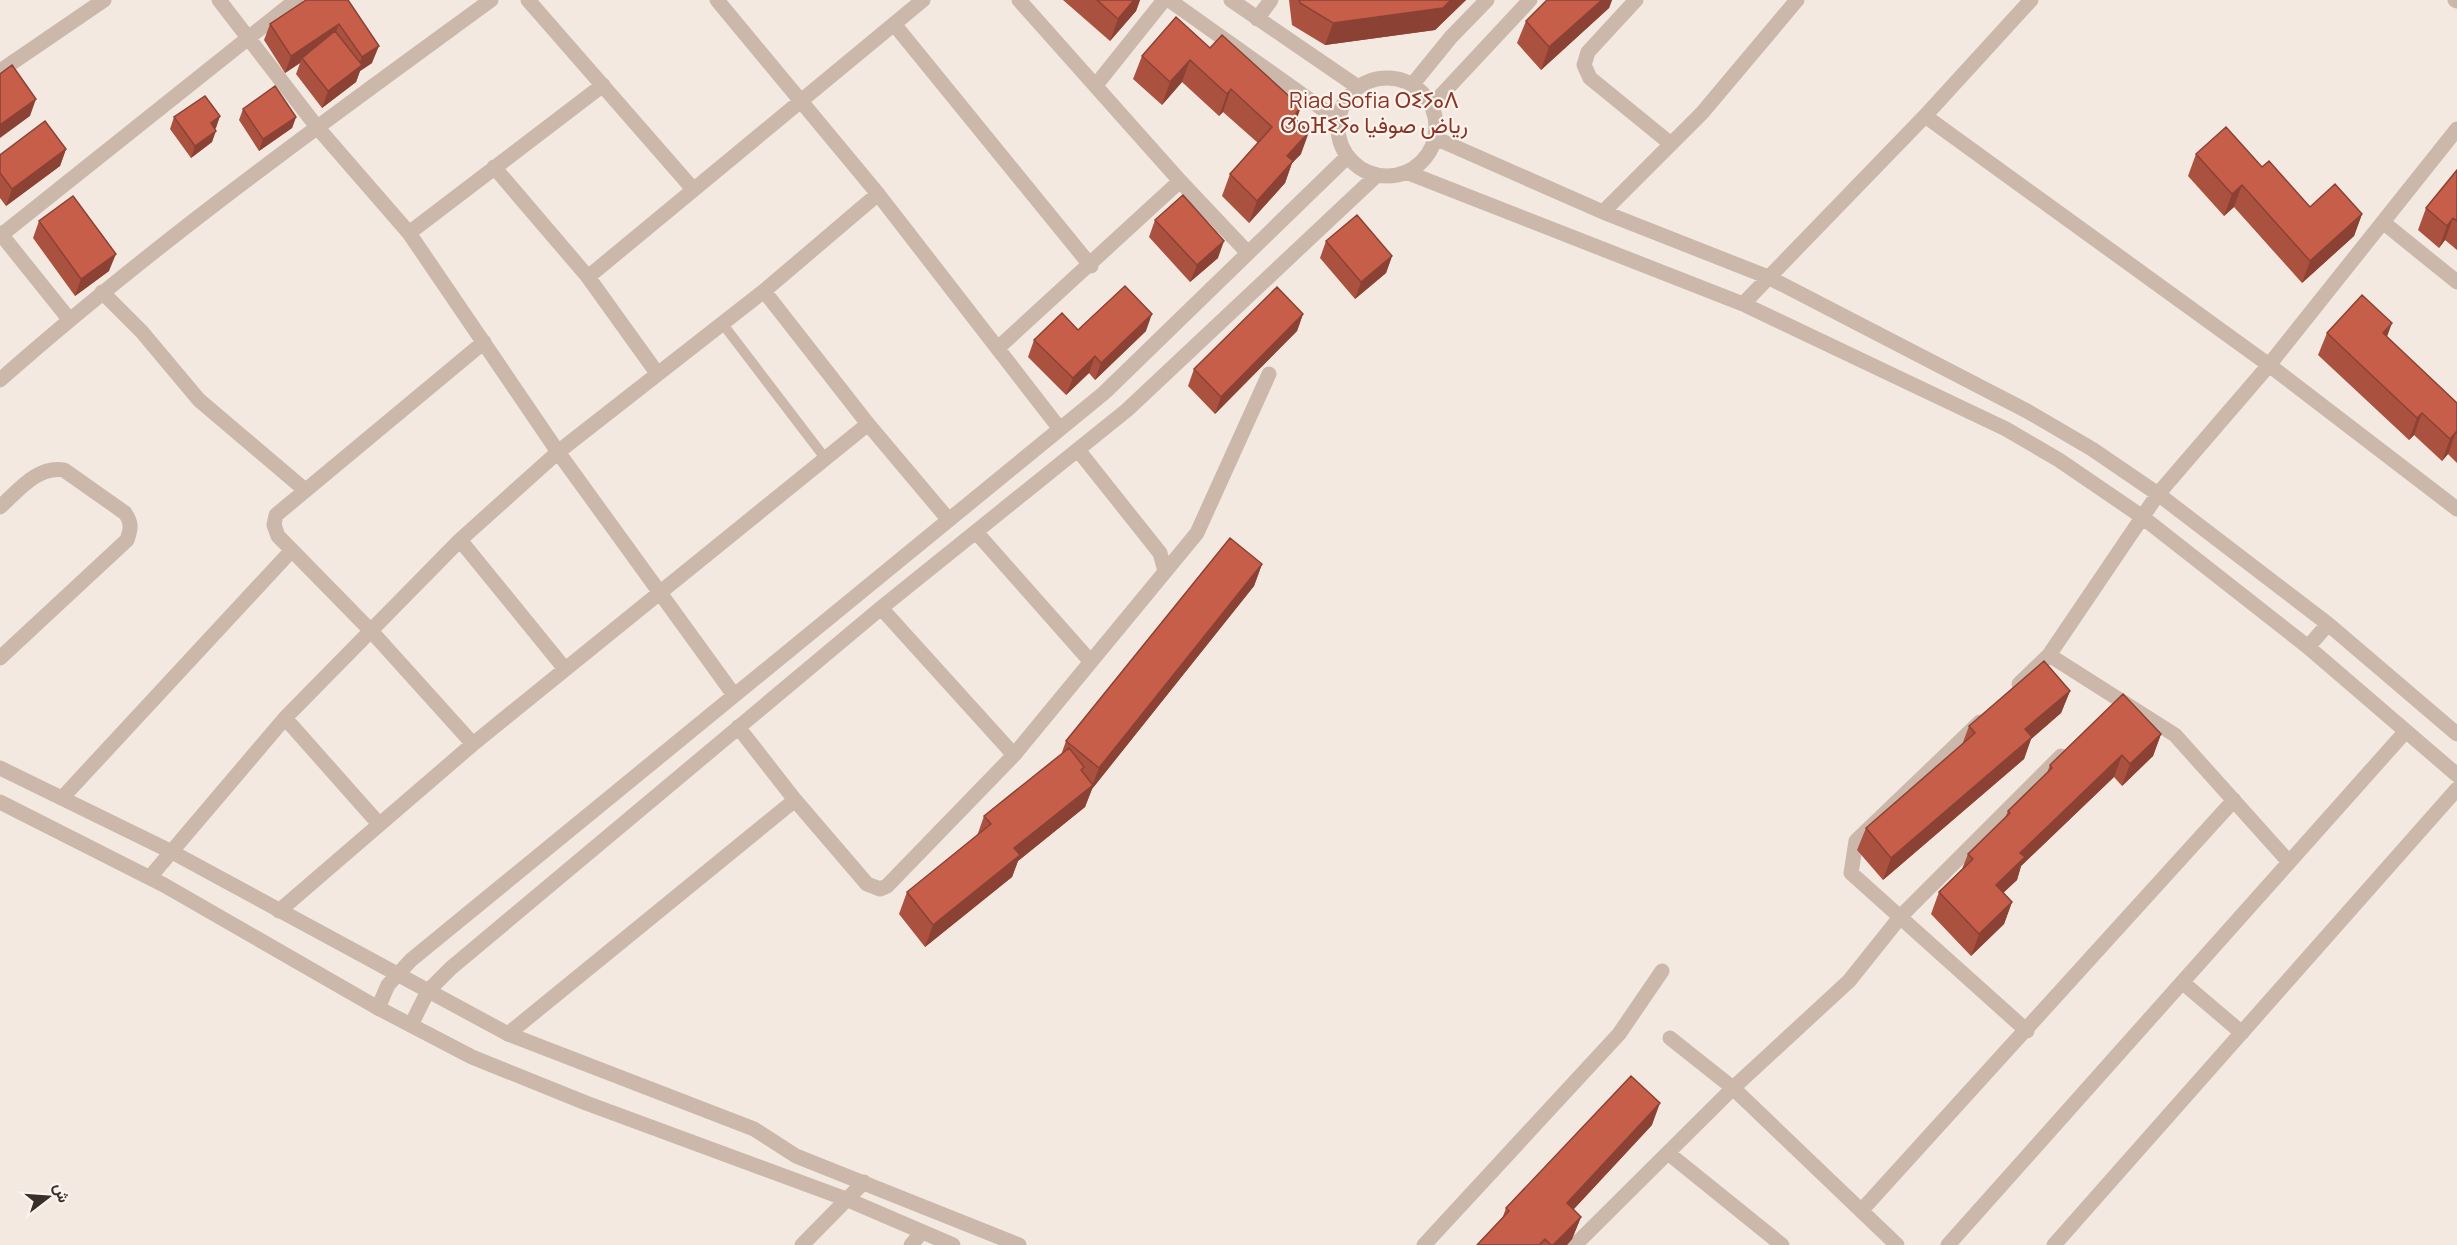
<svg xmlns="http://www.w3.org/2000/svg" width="2457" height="1245" viewBox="0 0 2457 1245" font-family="Manrope,Vazirmatn,'Noto Sans Tifinagh',sans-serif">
  <rect width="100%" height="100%" fill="#f3e9e0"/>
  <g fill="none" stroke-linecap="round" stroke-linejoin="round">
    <path stroke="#ccb8ab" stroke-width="10" d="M722,323L825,458"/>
    <path stroke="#ccb8ab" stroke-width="15" d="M219,0L317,127L409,233L558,452L734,695
      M528,0L693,189
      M717,0L878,194L1060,429
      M1019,0L1180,181L1247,252
      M1169,0L1338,120
      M1231,0L1358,87
      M1636,0L1588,52L1584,65L1590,78L1671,144
      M2455,0L2457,1
      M1257,19L1271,0
      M894,24L1091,266
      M0,71L104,0
      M1338 127a49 49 0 1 1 98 0a49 49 0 1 1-98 0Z
      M1096,85L1164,0
      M1412,85L1451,37L1487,0
      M1431,106L1530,0
      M1925,116L2269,365L2457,509
      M1435,138L1603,212L1768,277L2027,411L2092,449L2158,494L2328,624L2457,734
      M494,167L588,277L657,373
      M1406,172L1743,304L2006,429L2059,460L2141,516L2308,647L2457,775
      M1603,212L1702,113L1797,0
      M2384,223L2457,282
      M0,233L69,319
      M409,233L603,85
      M0,236L296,0
      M588,277L923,0
      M764,291L868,424L948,519
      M102,292L142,332L199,400L305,490
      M1743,304L1925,116L2031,0
      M999,347L1180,181
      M1078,450L1160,553L1165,571
      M0,507C18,491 38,465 64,470L125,513C132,523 131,529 127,540L0,658
      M976,532L1091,662
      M460,540L565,669
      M881,608L1014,755
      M2308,647L2328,624
      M2049,655L2175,735L2289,862
      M2019,684L2049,655L2158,494L2269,365L2457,129
      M285,718L379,824
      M1980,722L1856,841L1851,873L2027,1031
      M738,727L795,800L867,884L880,889L887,886L1014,755L1197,533L1269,374
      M473,744L372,632L278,536L274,525L276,515L484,342
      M62,798L292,550
      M150,877L285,718L460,540L558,452L764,291L878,194
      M279,911L473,744L868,424
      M2182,982L2242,1033
      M378,1008L388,985L411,960L1104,393L1347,157
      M411,1025L428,991L451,968L881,608L1127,410L1376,176
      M508,1034L795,800
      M1668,1153L1782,1245
      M1861,1211L2234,800
      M802,1245L864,1182
      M911,1245L922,1232
      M1424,1245L1619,1034L1662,971
      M1575,1245L1733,1088L1670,1038
      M1897,1245L1733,1088L1849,981L1901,916L2061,756
      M1948,1245L2406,731
      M2054,1245L2457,789"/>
    <path stroke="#ccb8ab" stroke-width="15" d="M0,380C155,243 324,122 491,0
      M0,768L172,852L508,1034L754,1129L796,1156L1019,1245
      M0,802L164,885L378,1008L472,1057L586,1103L846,1199L953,1245"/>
  </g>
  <path fill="#ab5140" d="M348,0L372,63L360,71L356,82L322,108L296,74L300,63L285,73L264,40L270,24Z
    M1063,0H1140L1136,11L1110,41Z
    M1289,0H1466L1435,30L1325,45L1292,25Z
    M1547,0H1612L1609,8L1541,70L1517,43L1526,21Z
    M1210,48L1296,121L1301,154L1292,163L1285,183L1249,223L1222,196L1230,174L1258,143L1223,112L1219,116L1182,82L1162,105L1133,79L1142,56Z
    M243,109L296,117L292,128L259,151L239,120Z
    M220,116L215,129L212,142L191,158L170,129L174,117Z
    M66,149L60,166L6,206L0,198V155Z
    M2196,154L2262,167L2310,207L2362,214L2354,236L2302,283L2234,207L2224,216L2188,176Z
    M2457,170V250L2445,240L2439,248L2418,230L2426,208Z
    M1155,220L1218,258L1190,282L1149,237Z
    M39,221L109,271L75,296L33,238Z
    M1326,241L1392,256L1386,273L1355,299L1320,258Z
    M1303,314L1297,331L1215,414L1188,386L1194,369Z
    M1078,330L1146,331L1095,380L1089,373L1066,395L1028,357L1034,340Z
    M2327,333L2387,337L2457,403V463L2448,454L2442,461L2414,435L2409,440L2318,355Z
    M1262,564L1254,586L1092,789L1085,807L1018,861L1012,877L925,947L899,914L907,892L977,836L984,816L1061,755L1066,741Z
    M2070,691L2061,713L2031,739L2024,759L1883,880L1857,850L1866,828L1962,745L1969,726Z
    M2161,734L2153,756L2122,786L2114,777L2021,866L2017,880L2003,893L2012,902L2004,924L1971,956L1931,914L1939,892L1962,869L1968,854L2005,818L2008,811L2047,773L2050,765Z
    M1652,1125L1573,1210L1581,1217L1572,1239L1567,1245H1477L1502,1219L1506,1208Z"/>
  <path fill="#8b4234" d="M1134,0H1140L1136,11L1110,41L1118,19Z
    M1451,0H1466L1435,30L1325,45L1333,23Z
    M1602,0H1612L1609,8L1541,70L1549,47Z
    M339,24L333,41L302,58L300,63L285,73L291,56Z
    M379,46L372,63L360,71L356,82L322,108L328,91L357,69L362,57Z
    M1190,60L1182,82L1162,105L1170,82Z
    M1231,89L1223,112L1219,116L1227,94Z
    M36,99L30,116L0,138V125Z
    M1301,107L1293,130V117Z
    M220,116L216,128L207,134L211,123Z
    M296,117L292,128L259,151L263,139Z
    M216,131L212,142L191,158L195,146Z
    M1309,132L1301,154L1292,163L1285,183L1249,223L1257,201L1287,156Z
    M66,149L60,166L6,206L12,189Z
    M2242,185L2234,207L2224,216L2232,194Z
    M2362,214L2354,236L2302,283L2310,261Z
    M2453,218L2445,240L2439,248L2447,226Z
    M1224,241L1218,258L1190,282L1197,265Z
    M116,254L109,271L75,296L81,279Z
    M1392,256L1386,273L1355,299L1361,282Z
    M1152,314L1146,331L1095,380L1101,363Z
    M1303,314L1297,331L1215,414L1221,397Z
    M2392,323L2384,345L2383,333Z
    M1095,356L1089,373L1066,395L1073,378Z
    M2422,413L2414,435L2409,440L2417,418Z
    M2456,432L2448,454L2442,461L2450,439Z
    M1262,564L1254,586L1092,789L1085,807L1018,861L1012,877L925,947L933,925L1014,848L1092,786L1099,768Z
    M2070,691L2061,713L2031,739L2024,759L1883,880L1891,858L2025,729Z
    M2161,734L2153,756L2122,786L2130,764Z
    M2122,755L2114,777L2021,866L2017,880L1988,907L1996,885L2020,853Z
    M2012,902L2004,924L1971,956L1979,934Z
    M1660,1103L1652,1125L1558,1226L1567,1203Z
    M1581,1217L1572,1239L1567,1245H1553Z"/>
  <path fill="#c75e4a" stroke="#8b4234" stroke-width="1.5" d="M306,0H348L379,46L362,57L339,24L291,56L270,24Z
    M1097,0H1134L1118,19Z
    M1299,0H1451L1443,8L1333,23L1300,3Z
    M1547,0H1602L1549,47L1526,21Z
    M1176,17L1210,48L1222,35L1301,107L1293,117L1309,132L1287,156L1293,161L1257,201L1230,174L1272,127L1231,89L1227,94L1190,60L1170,82L1142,56Z
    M335,31L362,65L328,91L302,58Z
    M12,65L36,99L0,125V74Z
    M275,86L296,117L263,139L243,109Z
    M205,96L220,116L211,123L216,131L195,146L174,117Z
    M45,121L66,149L12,189L0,173V155Z
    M2226,127L2262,167L2269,161L2310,207L2335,184L2362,214L2310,261L2242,185L2232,194L2196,154Z
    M2457,170V221L2453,218L2447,226L2426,208Z
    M1183,195L1224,241L1197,265L1155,220Z
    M73,196L116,254L81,279L39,221Z
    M1357,215L1392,256L1361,282L1326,241Z
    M1125,286L1152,314L1101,363L1095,356L1073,378L1034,340L1062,313L1078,330Z
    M1277,287L1303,314L1221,397L1194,369Z
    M2362,295L2392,323L2383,333L2457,403V433L2456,432L2450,439L2422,413L2417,418L2327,333Z
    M1230,538L1262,564L1099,768L1066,741Z
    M2044,661L2070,691L2025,729L2032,737L1891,858L1866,828L1975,733L1969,726Z
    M2123,694L2161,734L2130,764L2122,755L2020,853L2025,857L1996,885L2012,902L1979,934L1939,892L1973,859L1968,854L2010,813L2008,811L2052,768L2050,765Z
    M1069,748L1084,767L1081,770L1093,785L1014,848L1020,855L933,925L907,892L991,824L984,816Z
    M1631,1076L1660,1103L1567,1203L1581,1217L1553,1245H1551L1545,1239L1539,1245H1477L1509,1211L1506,1208Z"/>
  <g text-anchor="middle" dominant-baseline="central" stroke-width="4.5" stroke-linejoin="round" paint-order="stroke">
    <g font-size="22" fill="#8a3322" stroke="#fbf3ed">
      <text x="1374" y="100">Riad Sofia ⵔⵉⵢⴰⴷ<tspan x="1374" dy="25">ⵚoⴼⵉⵢⴰ رياض صوفيا</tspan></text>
    </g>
  </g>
  <g transform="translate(48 1197) rotate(73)" stroke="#fbf3ed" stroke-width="4.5" paint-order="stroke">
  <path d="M0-4.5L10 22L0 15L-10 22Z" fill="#3a2e2a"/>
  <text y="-9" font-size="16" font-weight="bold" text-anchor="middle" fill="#3a2e2a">ش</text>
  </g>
</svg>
